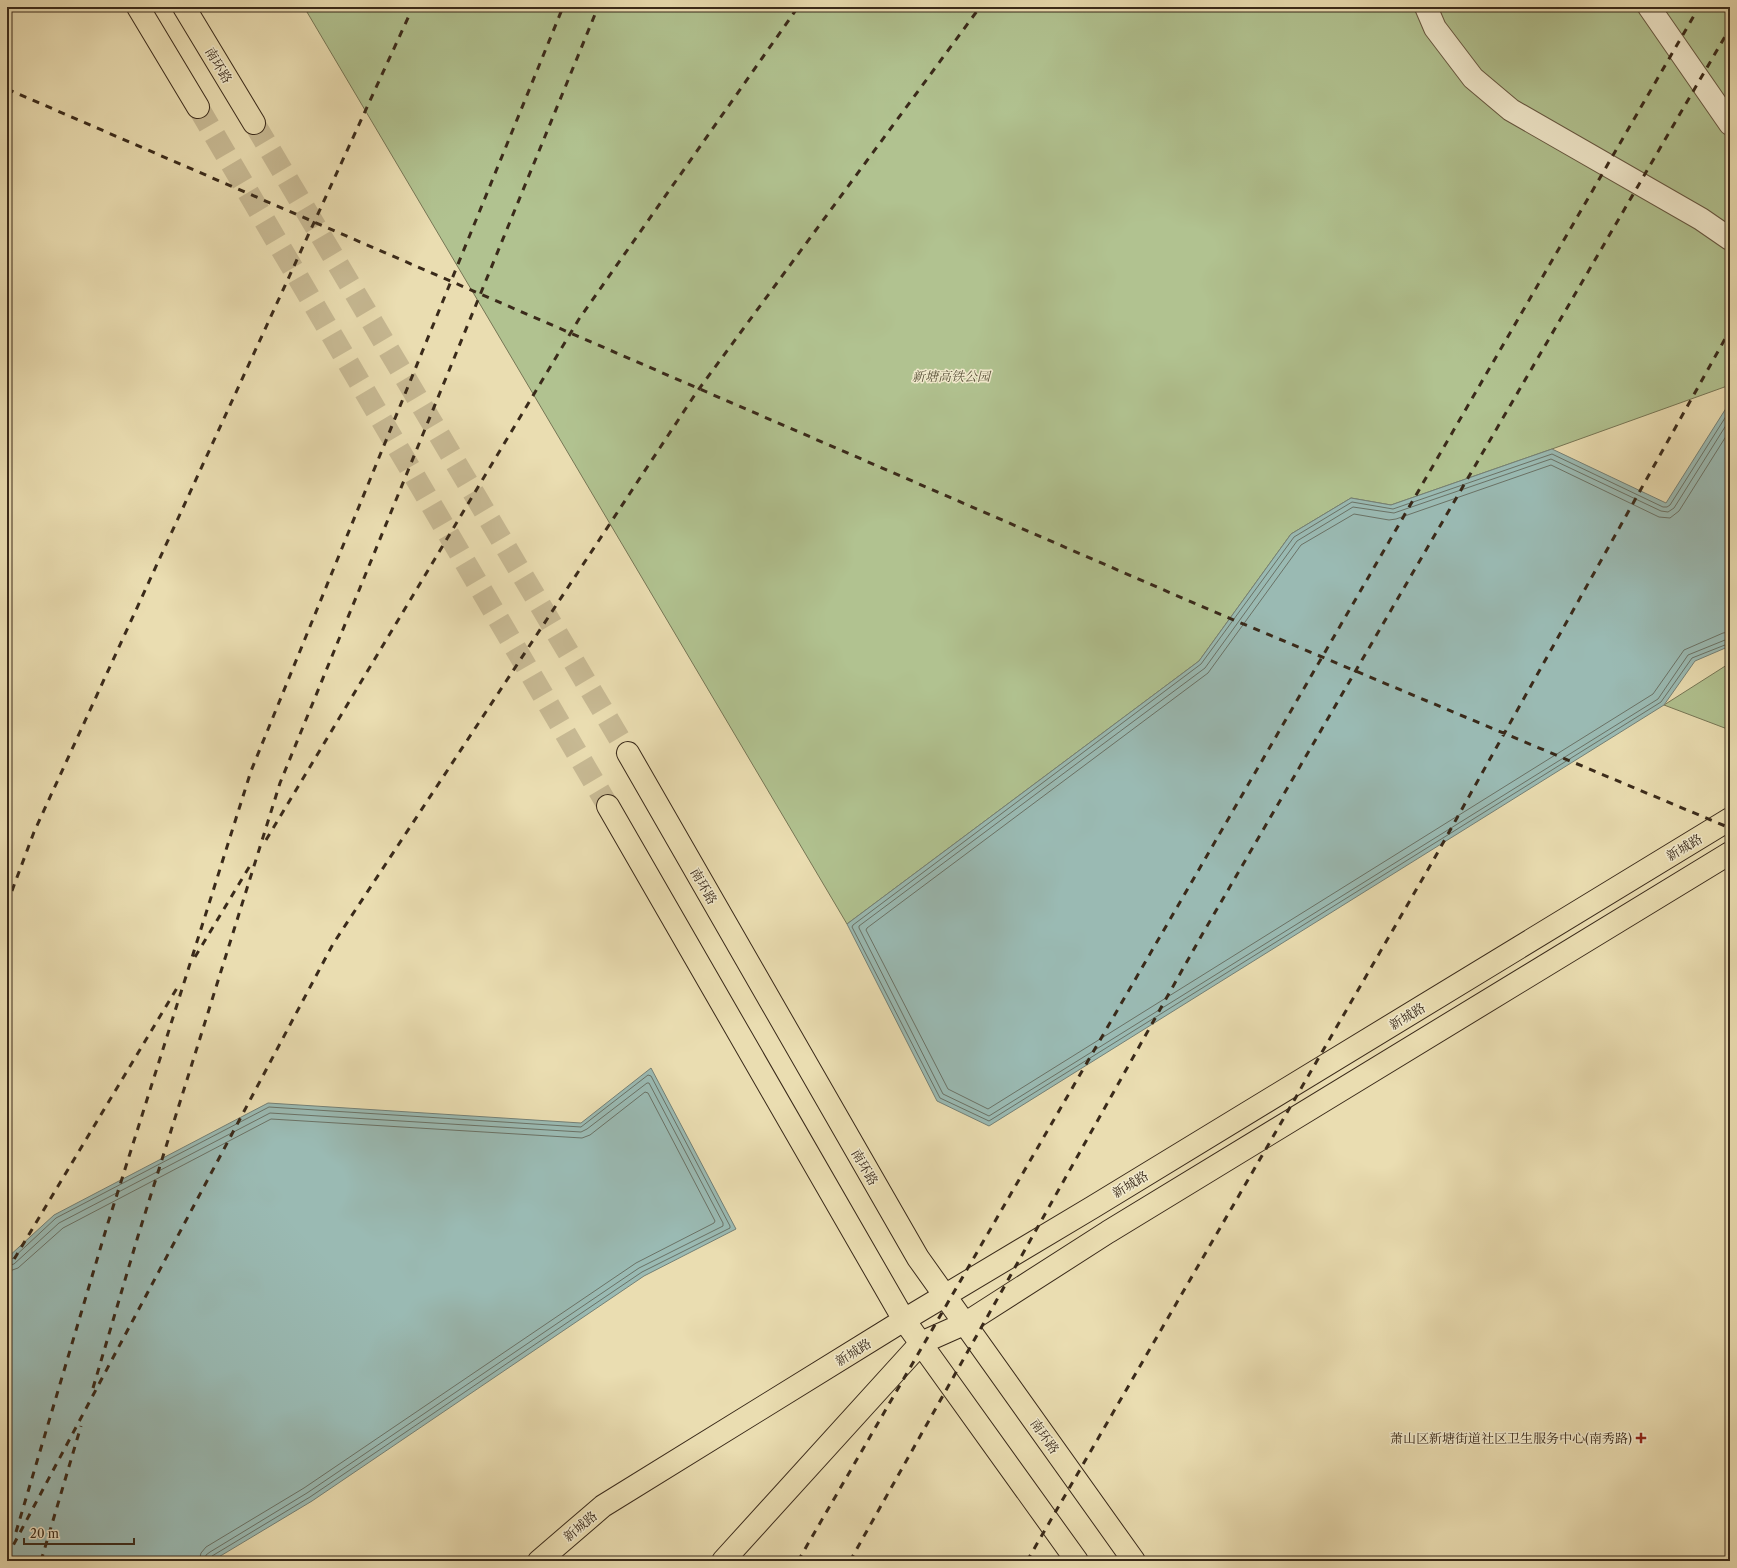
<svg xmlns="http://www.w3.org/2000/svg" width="1737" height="1568" viewBox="0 0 1737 1568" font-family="'Libre Caslon Text','Noto Serif SC',serif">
  <rect width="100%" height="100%" fill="#eaddb1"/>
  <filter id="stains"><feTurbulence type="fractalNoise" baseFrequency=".005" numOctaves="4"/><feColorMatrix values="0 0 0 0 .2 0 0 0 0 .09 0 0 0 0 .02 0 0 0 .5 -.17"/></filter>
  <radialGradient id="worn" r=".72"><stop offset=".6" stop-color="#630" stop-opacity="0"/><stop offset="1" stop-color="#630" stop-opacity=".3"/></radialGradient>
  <path fill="#b1c290" stroke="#767655" d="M304,7H1730V385L1552,449L1391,505L1351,498L1291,534L1199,661L847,924Z
    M1730,663V730L1664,705Z"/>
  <path fill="#9abab3" stroke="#748076" d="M1730,402V646L1695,661L1664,705L989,1126L937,1101L847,924L1199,661L1291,534L1351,498L1391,505L1552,449L1666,503Z
    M651,1068L736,1229L644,1276L312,1501L212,1561H7V1258L54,1215L268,1103L581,1123Z"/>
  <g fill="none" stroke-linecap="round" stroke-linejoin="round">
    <path stroke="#6a7266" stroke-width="1" d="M1730,410L1670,505L1667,507H1663L1552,454L1393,509L1352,502L1294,537L1201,664L853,925L852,927L940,1098L989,1121L1661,702L1692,658L1730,643
      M1730,419L1674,508L1668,512L1661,511L1551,459L1394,513L1353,507L1297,541L1205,668L859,926V928L943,1094L989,1116L1658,699L1688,655L1730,638
      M1730,430L1679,511L1670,518L1659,517L1551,465L1396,519L1389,520L1354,514L1301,545L1208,673L867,928L866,930L948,1089L988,1109L1653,694L1684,650L1723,633L1730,632
      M7,1261L11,1260L56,1218L269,1107L581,1127L648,1075L651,1076L730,1226V1228L642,1272L310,1497L212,1556L210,1561
      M7,1266L14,1264L59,1223L270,1113L581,1132L587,1129L647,1083H649L723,1223V1226L639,1268L307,1493L210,1552L206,1555L205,1561
      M7,1272L18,1268L63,1228L271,1119L582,1138L590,1135L645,1092L648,1093L715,1221L714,1223L636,1263L304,1488L206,1547L201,1553L199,1561"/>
    <path stroke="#c7b993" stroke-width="22" stroke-dasharray="22 11" stroke-linecap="butt" d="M198,107L608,806
      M254,123L628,753"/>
    <defs>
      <path id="minor" d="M1426,7L1435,28L1473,78L1511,110L1701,219L1730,239
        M1649,7L1730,124"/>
      <path id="major" d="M138,7L198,107
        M184,7L254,123
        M628,753L918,1258L1134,1561
        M608,806L904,1320L1077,1561
        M539,1561L603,1506L904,1320L1093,1207L1730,819
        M723,1561L921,1343L966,1323L1108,1232L1730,853"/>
    </defs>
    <use href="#minor" stroke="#665740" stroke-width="24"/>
    <use href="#major" stroke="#3a2a1a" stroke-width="24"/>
    <use href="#minor" stroke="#f1e9cc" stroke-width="22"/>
    <use href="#major" stroke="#eaddb1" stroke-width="22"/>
    <path stroke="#3a2a1a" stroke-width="3" stroke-dasharray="7 7" stroke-linecap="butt" d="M7,89L1210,610L1730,828
      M266,840L579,319L798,7
      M7,904L34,832L413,7
      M195,957L251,864
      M7,1271L180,983
      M93,1388L138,1236L280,783L598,7
      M16,1532L107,1226L251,771L563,7
      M7,1557L333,944L696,393L980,7
      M41,1561L81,1426
      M798,1561L1699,7
      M850,1561L1203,933L1730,28
      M1027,1561L1434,859L1730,330"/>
  </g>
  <path fill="#8f2418" stroke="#f1e9cc" stroke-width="1.5" d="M1639 1432h4v4h4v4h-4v4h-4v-4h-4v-4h4z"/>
  <g text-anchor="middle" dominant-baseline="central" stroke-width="3" stroke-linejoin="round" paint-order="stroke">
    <g font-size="13" fill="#3a2a1a" stroke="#f1e9cc">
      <text transform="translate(219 65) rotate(59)">南环路</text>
      <text transform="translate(1684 847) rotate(-31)">新城路</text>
      <text transform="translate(704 886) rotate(60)">南环路</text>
      <text transform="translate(1407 1016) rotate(-31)">新城路</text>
      <text transform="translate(865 1167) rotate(60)">南环路</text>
      <text transform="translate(1130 1184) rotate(-31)">新城路</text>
      <text transform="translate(853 1352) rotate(-32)">新城路</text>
      <text transform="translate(1045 1436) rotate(55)">南环路</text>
      <text transform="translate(580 1526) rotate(-40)">新城路</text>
    </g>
    <g font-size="13" font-style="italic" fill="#585038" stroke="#f1e9cc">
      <text x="951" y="376">新塘高铁公园</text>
    </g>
    <g font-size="13" fill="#3a2a1a" stroke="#f1e9cc" text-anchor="end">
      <text x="1632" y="1438">萧山区新塘街道社区卫生服务中心(南秀路)</text>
    </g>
  </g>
  <rect width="1737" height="1568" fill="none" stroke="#eaddb1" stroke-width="24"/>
  <rect x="8" y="8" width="1721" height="1552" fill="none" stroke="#3a2a1a" stroke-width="2"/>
  <rect x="12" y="12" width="1713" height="1544" fill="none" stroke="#3a2a1a"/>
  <path d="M24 1538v6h110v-6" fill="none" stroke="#3a2a1a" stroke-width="2"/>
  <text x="30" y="1538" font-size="12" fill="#3a2a1a" stroke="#f1e9cc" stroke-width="3" paint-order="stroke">20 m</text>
  <rect width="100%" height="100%" filter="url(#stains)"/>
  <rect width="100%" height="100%" fill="url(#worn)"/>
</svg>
